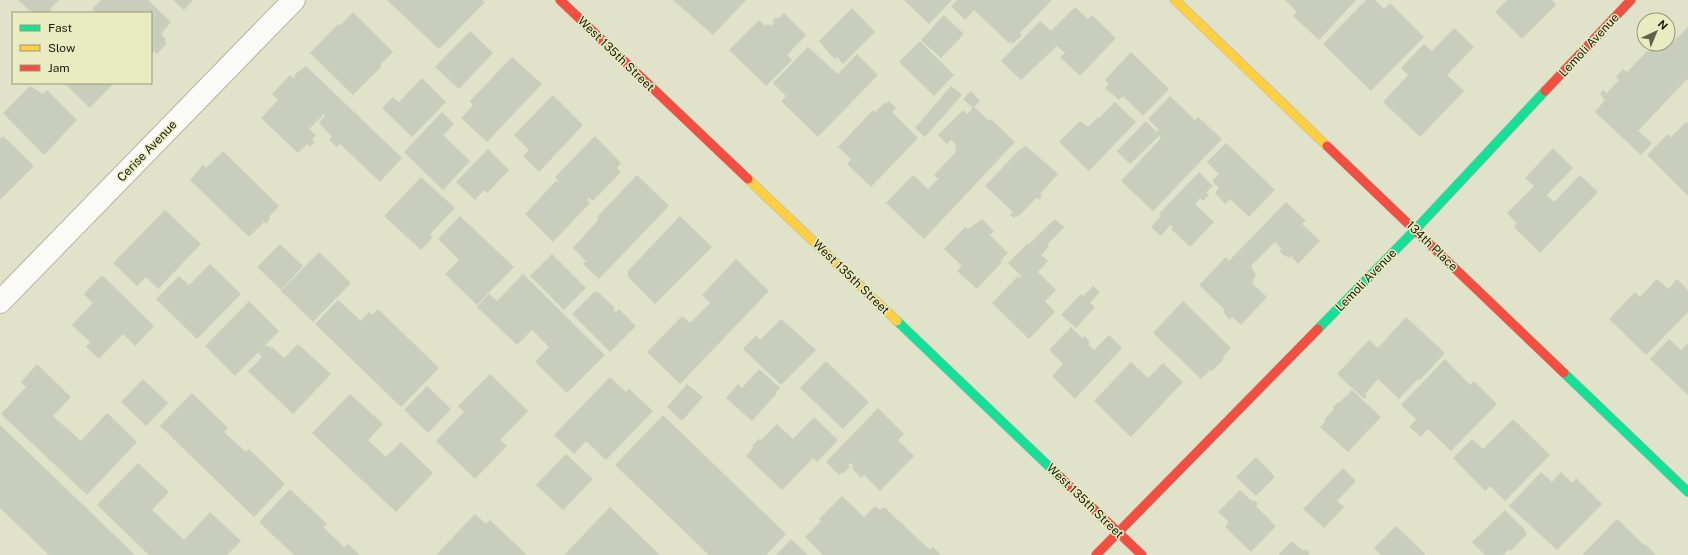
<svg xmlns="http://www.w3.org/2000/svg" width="1688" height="555" viewBox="0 0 1688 555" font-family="'Public Sans',sans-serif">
  <rect width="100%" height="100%" fill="#e1e2ca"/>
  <path fill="#c9cdbb" d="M18,0H59L50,9L52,11L50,13H32Z
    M101,0H148L171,22L161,34L166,39L165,41L167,43L157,54L154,51L153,53L151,51V13H96L92,9Z
    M173,0H193L184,10Z
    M387,0H482L485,2L439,49Z
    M673,0H746L713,35Z
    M904,0H952L929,24Z
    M957,0H1052L1020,33L1022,35L1013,44L1011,42L1009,43L974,10L965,20L951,6Z
    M1285,0H1356L1319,40L1293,16L1297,12Z
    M1366,0H1375L1384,9L1390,3L1424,37L1371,91L1323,44Z
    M1507,0H1552L1556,5L1522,39L1495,12Z
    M1075,7L1088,19L1092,15L1116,38L1080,76L1060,57L1065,53L1057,46L1021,80L1001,61L1040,21L1051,31Z
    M852,8L875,32L843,64L837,57L835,59L829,53L819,41Z
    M353,12L393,52L380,65L382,66L353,95L310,53L338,24L340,26Z
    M784,13L806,35L787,55L792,60L766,86L729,50L759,20L765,26L768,24L771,26L774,23L772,21L776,17L778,19Z
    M944,15L964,34L941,58L921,40Z
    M1688,27V81L1687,79L1638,131L1652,143L1641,155L1595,112L1605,100L1600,94L1603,90L1607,93L1619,80L1616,77L1623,69L1627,72L1654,44H1668V39L1672,43Z
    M1454,28L1474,47L1447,75L1464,91L1420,137L1383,102L1408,75L1401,68L1424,44L1432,51Z
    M470,31L493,53L459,89L435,67Z
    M920,41L954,75L934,96L899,62Z
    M808,47L838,74L857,54L878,75L818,137L781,101L786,96L773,83Z
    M1131,52L1169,89L1143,116L1123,96L1119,100L1105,88L1109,84L1105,80Z
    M512,57L542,84L487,142L461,118L473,105L470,101Z
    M306,66L402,158L380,182L340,144L337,147L329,140L332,137L319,123L325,116L324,114L309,129L316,135L312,140L315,142L310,147L307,144L298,153L261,118L278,100L272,94L290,75L294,78L295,76L294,75Z
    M422,78L446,102L412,137L382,108L393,97L399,102Z
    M64,83H114L90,108Z
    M30,86L43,94L47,90L77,120L44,155L3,113Z
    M951,86L962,95L925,137L915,128Z
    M971,91L980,101L974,107L989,121L991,119L1015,142L924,239L886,203L913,175L928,189L938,179L934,175L956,152L955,143L951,140L947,144L938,135L963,110L967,114L973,108L963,99Z
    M553,95L583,125L539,172L523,156L529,150L514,135Z
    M1170,96L1195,120L1198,117L1222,139L1153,211L1121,181L1161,138L1159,136L1130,164L1117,151L1146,121L1157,132L1159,130L1148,119Z
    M889,101L896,108L892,112L918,138L871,187L847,164L851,159L838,147L873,110L875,112L884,103L885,104Z
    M1115,102L1136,122L1089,171L1059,142L1080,121L1088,127L1098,117L1099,118Z
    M442,112L454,124L443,135L470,161L443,190L404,152Z
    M1686,122L1688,124V196L1647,155L1668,134L1671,137Z
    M3,136L34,166L0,200V139Z
    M595,136L621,163L617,168L621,172L593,201L589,198L587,200L590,203L553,242L525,214L556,181L558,182L559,181L555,177Z
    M1226,143L1275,190L1249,217L1230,199L1225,204L1215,193L1219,188L1212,181L1219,174L1207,162Z
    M1026,146L1058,174L1040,194L1042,196L1039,200L1037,197L1018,217L1016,215L1014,218L1010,215L1013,212L985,186L1019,150Z
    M1553,148L1573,168L1547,195L1554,202L1580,175L1598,192L1540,253L1514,227L1517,223L1507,213L1534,186L1525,178Z
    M488,149L509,170L487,193L484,190L475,200L456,182Z
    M223,151L279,206L269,217L270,219L266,224L264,222L249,237L190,180L203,165L206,168Z
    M1199,172L1213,186L1206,192L1209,195L1203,201L1200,198L1195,204L1214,222L1190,247L1171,229L1173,227L1170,225L1161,236L1151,227L1161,216L1159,214Z
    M637,175L669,206L599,279L583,264L586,261L573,248L599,219L597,217Z
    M421,177L455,208L430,234L433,237L421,250L384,216Z
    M1286,202L1306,221L1302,224L1320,241L1298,264L1291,256L1289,258L1284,255L1279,251L1282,249L1275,242L1251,266L1256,275L1252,283L1267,297L1241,325L1232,317L1230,320L1223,312L1225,310L1199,285L1226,257L1229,261Z
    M165,210L201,244L158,289L146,277L137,286L113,263Z
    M460,216L514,267L477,305L445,274L459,260L438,239Z
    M680,216L712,247L655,304L628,277V271Z
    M982,219L994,231L990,235L1008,253L1000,261L1002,262L977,289L957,271L962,266L944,249L965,227L968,229Z
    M1055,219L1064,227L1047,245L1049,247L1041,255L1048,261L1038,272L1056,290L1045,301L1055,312L1029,339L992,303L1018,276L1020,278L1021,276L1008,263L1028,243L1029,244Z
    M280,244L303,266L281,290L257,267Z
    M319,252L351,283L313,322L281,291Z
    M552,254L586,288L564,310L530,276Z
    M736,259L769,291L680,384L647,352L682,316L690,323L710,303L702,295Z
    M210,264L241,294L197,339L156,299L179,276L189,285Z
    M523,274L605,355L567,393L535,362L549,347L532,330L517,345L477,307L489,294L497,301Z
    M102,275L154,326L135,346L123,334L99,359L86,347L90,342L72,325L93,303L84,294Z
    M1657,279L1668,289L1677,279L1688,290V312L1646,355L1609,319L1635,292L1640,297Z
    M1093,286L1100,292L1090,303L1095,307L1076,328L1061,315L1081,294L1083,296Z
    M595,291L597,293L598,292L615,308L613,310L616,312L619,309L636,326L610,352L572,314Z
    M338,300L361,321L369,312L372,315L378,309L439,368L401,407L315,324Z
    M249,301L279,331L235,376L205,346Z
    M1183,301L1231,348L1222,358L1224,359L1212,371L1210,370L1201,379L1153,333Z
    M1406,317L1445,353L1419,381L1418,379L1399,399L1378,379L1365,394L1367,396L1364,399L1337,374L1369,340L1378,348Z
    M781,319L816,350L781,385L743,349L756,335L760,340Z
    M1071,327L1082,338L1085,336L1090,342L1088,344L1094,350L1109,335L1122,348L1075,399L1052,376L1063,364L1049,350Z
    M1669,339L1681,350L1688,343V395L1650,359Z
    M298,344L331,374L293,414L248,371L262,357L258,353L266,345L270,348L272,347L284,358Z
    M1445,359L1470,385L1474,381L1497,404L1451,451L1428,429L1421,437L1409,427L1416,419L1401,405Z
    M826,361L869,402L843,429L800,388Z
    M1131,362L1148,378L1163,363L1183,382L1131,437L1094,401Z
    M37,364L71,397L53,416L81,441L107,413L137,442L87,495L1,414L26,387L21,382Z
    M759,369L780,388L775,393H777L752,421L726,398L738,384L742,388Z
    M490,374L528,411L500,440L507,446L475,479L436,441L464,412L458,406Z
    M610,377L626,392L629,389L653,411L606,460L586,441L574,454L554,435Z
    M143,379L168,403L146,426L121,402Z
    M687,384L703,397L682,421L667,407Z
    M427,386L451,409L428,433L404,410Z
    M1352,390L1381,417L1348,452L1320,427L1326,421L1324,420L1334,409L1332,408L1338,402L1339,403Z
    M192,393L228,428L224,432L246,452L249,449L285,484L254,517L160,426Z
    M350,394L383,424L368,440L386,457L401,442L433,473L396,512L312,433Z
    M878,408L904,434L898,440L914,456L880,491L864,475L861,478L852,468L854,466L850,463L848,465L850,467L844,473L843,472L839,475L826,462Z
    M663,415L786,534L766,555H709L615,465Z
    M814,417L838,440L817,462L813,458L782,490L746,456L754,447L752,446L759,439L761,440L777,424L793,439Z
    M1513,419L1550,455L1505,501L1490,486L1485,491L1453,458L1472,439L1483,449Z
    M0,425L135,555H49L0,508Z
    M566,454L593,479L563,510L536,485Z
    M1256,457L1275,477L1256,496L1236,477Z
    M138,463L169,492L152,510L184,540L210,512L241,541L227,555H149L97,505Z
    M1343,468L1356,481L1337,501L1344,507L1324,528L1303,509Z
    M1541,472L1552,482L1561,472L1572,483L1576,478L1602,504L1557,550L1509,506Z
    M290,489L327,524L323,527L344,547L348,544L360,555H294L259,522Z
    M1240,490L1252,501L1254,500L1258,504L1256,506L1276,526L1251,552L1225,527L1229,522L1218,512Z
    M842,496L864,517L875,506L880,510L884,507L930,550L933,547L941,555H823L805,537L821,521L819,519Z
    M610,507L660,555H564Z
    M1505,510L1526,531L1525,532L1527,534L1511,551L1509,549L1503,555H1485L1472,542Z
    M475,514L486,524L490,520L527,555H436Z
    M1617,519L1644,545L1645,544L1656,555H1582Z
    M1396,526L1416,545L1426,555H1381L1374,548Z
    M791,539L808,555H776Z
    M1292,541L1303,551L1306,549L1310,553L1308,555H1278Z"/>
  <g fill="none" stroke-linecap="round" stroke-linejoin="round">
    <defs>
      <path id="street" d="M0,302L294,0"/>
      <path id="fast" d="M897,321L1060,477
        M1318,329L1415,230L1545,91
        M1564,373L1688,492"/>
      <path id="slow" d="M1175,0L1327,146
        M748,179L897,321"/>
      <path id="jam" d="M560,0L748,179
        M1545,91L1631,0
        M1327,146L1564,373
        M1060,477L1142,555
        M1096,555L1318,329"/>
    </defs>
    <use href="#street" stroke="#b4b5a2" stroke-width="24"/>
    <use href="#fast" stroke="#b4b5a2" stroke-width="10"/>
    <use href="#slow" stroke="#b4b5a2" stroke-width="10"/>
    <use href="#jam" stroke="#b4b5a2" stroke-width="10"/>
    <use href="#street" stroke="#fafbf7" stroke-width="22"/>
    <use href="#fast" stroke="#16e098" stroke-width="9"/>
    <use href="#slow" stroke="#ffcf43" stroke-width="9"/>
    <use href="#jam" stroke="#f24e42" stroke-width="9"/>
  </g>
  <g text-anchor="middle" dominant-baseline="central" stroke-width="3" stroke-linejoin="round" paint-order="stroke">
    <g font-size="12" fill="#1a1b0a" stroke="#e9ecc0">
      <text transform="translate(1589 45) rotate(-47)">Lemoli Avenue</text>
      <text transform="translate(616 54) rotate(44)">West 135th Street</text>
      <text transform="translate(147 151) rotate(-46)">Cerise Avenue</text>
      <text transform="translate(1432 246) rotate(44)">134th Place</text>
      <text transform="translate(851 277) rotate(44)">West 135th Street</text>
      <text transform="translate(1366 280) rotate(-46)">Lemoli Avenue</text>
      <text transform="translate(1085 501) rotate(44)">West 135th Street</text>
    </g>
  </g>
  <rect x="12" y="12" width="140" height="72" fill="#e9ecc0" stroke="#969877"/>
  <rect x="20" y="25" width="20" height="6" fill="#16e098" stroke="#969877"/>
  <text x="48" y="32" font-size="12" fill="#1a1b0a">Fast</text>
  <rect x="20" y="45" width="20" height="6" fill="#ffcf43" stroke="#969877"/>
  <text x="48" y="52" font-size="12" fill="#1a1b0a">Slow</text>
  <rect x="20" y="65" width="20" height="6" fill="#f24e42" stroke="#969877"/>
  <text x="48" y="72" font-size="12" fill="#1a1b0a">Jam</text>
  <g transform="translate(1656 32) rotate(44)"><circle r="19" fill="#e9ecc0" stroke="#969877"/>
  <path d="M0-3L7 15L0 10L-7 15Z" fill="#60614d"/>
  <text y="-6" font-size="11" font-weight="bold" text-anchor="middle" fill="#1a1b0a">N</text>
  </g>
</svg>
